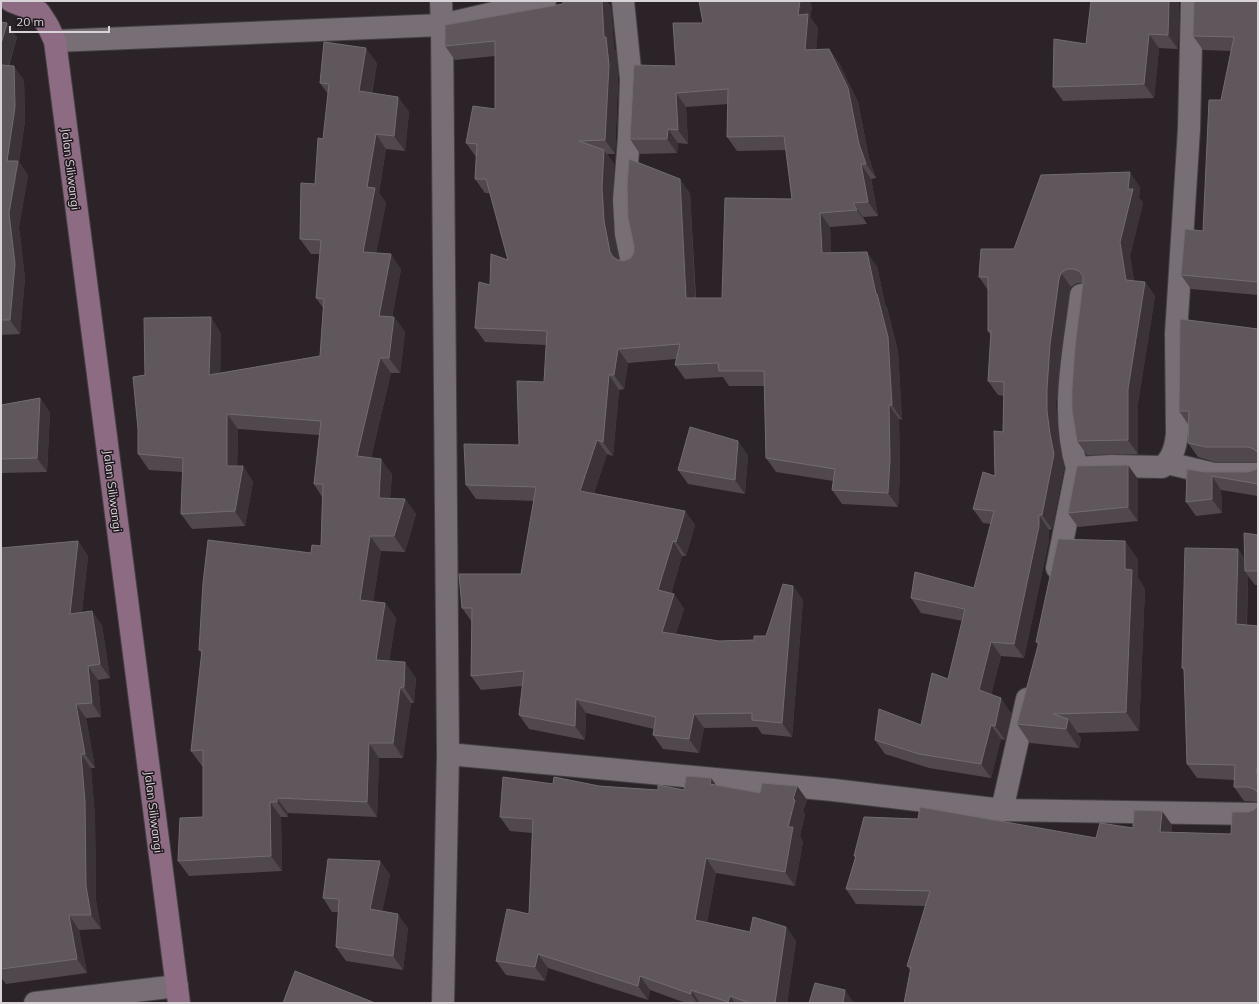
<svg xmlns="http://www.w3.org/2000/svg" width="1259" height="1004" viewBox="0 0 1259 1004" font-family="Mulish,sans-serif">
  <rect width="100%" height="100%" fill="#2b2328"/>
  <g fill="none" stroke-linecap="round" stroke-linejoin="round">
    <defs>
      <path id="minor" d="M441,1L442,25L448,754L443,1003
        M623,1L631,79L629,138L624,200L626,234L632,263
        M1167,463L1214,474H1258
        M1077,468C1060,412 1074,351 1081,295
        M1057,568L1077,468L1111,466L1162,467C1173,459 1176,446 1177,433L1176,334L1189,129L1192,1
        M448,754L833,790L1002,810L1258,814
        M1002,810L1027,699
        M35,1003L177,986"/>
      <path id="tertiary" d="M55,41L442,25L545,1"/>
      <path id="secondary" d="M11,1L39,12L48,26L55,41L179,1003"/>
    </defs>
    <use href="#minor" stroke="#464044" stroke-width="24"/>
    <use href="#tertiary" stroke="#464044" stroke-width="24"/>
    <use href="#secondary" stroke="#464044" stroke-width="24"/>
    <use href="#minor" stroke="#786e75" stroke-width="22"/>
    <use href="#tertiary" stroke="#786e75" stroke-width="22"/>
    <use href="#secondary" stroke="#8c6b83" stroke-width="22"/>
  </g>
  <path fill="#51484e" d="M1179,1L1178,49L1159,48L1154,98L1063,101L1053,87L1086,44Z
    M1258,1V295L1191,289L1181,275L1203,231L1221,100L1231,51L1203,50L1193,36Z
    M611,6L614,49L616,51L618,79L615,154H607L614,164L612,201L614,235L619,261H624L631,258L690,193L696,298H722L792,199L786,150L737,151L727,137L728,104L686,107L688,144L678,143L677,153L640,154L630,139L703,23L812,7L810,17L818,28L816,50L829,49L839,63L858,102L869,158L876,178L871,179L878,216L863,217L867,224L830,227L831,252L877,266L885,304L887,308L898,351L902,420L899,419L900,474L898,507L842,504L832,490L833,481L776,472L766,458L764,386H729L723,377L685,379L675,365L676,359L628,363L624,389L619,390L613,456L607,454L594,493L685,511L695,525L686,556H682L671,594H674L684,609L676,634L719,641L754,640L766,636L793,586L803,600L792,737L762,734L757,727L704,728L699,753L663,749L653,735L654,729L586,713L585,740L529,729L519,715L522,686L481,690L471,676L472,622L462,608L521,574L534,501L476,499L466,485L519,445L544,382L546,345L485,342L475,328L490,285L508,260L490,193H485L475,179L476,157L466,143L495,109V56L455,60L445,46Z
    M1,22L17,37L9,66L24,80L25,121L19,162L28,175L19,227L25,278L20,334L1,335Z
    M377,63L372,93L398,97L409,112L405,151L386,149L379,193L386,203L376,253L401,269L392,317H394L405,332L400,373H391L371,458L392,474L390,498L405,499L416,514L405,552L381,551L373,602L385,603L396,618L389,661L416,678L414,703H411L403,758H379L377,817L288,813V817H281L282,871L189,876L178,861L203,817V766H202L191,751L202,654L199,650L311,553L321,546L322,497L314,484L319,435L238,429L237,466H243L253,482L245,526L192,529L181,514L183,472L149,470L138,454V429L145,375L221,333L220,373L320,356L323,308L316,298L320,254H311L300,239L315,184L323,139L328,94L320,83Z
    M1140,187L1139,198L1143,203L1130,256L1134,281L1145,282L1155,296L1138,403V454L1087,455L1077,441L1083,283H1077L1071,287L1069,293L1060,358L1056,403L1057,426L1060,448L1064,468L1052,529L1049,530V540L1024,658L1001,656L991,695L1011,713L1005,740L1001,739L991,778L929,768L885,754L875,740L921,725L948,679L963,621L921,613L911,598L974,588L991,524L983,523L973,509L995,476L1003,432L1004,396L998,395L988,381L991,336L988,331V290L979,277L1014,249Z
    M1258,329V462H1215L1198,457L1188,443V424L1179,411Z
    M40,398L50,413L47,472L1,473V405Z
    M748,455L745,494L688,484L678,470Z
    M1258,467V496L1221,490L1222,513L1196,516L1186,502L1204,472H1248L1255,470Z
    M1138,479V521L1078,527L1068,513Z
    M1258,535V585H1255L1248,576L1247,625L1258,626V802L1244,801L1234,787V780L1197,778L1187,764L1184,671L1182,668Z
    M78,541L88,556L82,612L102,625L110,678L98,680L101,717L86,718L95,768H91L95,817L96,900L101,929L79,930L87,973L6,984L1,978V548Z
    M1125,541L1138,560V578L1145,589L1139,731L1077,733L1081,738L1079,748L1030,743L1017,724L1038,645L1036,642Z
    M711,778L716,785L760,793L797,786L807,800L803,811L805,814L800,836L803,842L795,886L716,873L707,922L750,932L786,927L796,941L787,1003H686L650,990L648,1000L548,968L545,981L506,975L496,961L529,914L532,833L510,831L500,817L553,784L599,786L658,790H684Z
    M1172,825L1171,833L1258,1003L910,970L907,966L925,906L856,904L846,889L855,858L854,856L1096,838L1133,828Z
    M380,861L390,875L382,911L408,928L403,970L346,961L336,947L339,912H332L323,898Z"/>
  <path fill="#3c3339" d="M602,1H607L611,6L614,49L616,51L618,79L615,154L605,140L604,37Z
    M800,1H810L812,7L810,17L818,28L815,65L805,50L798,15Z
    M1169,1H1179L1178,49L1168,35Z
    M7,23L17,37L4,79L1,74V44Z
    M1149,34L1159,48L1154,98L1144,84Z
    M366,48L377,63L369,106L359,91Z
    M829,49L839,63L858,102L869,158L876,178L866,164L859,144Z
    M14,66L24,80L25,121L19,162L28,175L19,227L25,278L20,334L10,320L9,213L7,161Z
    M676,93L686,107L688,144L678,130Z
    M398,97L409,112L405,151L394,136Z
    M668,129L678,143L677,153L667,139Z
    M376,134L386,149L379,193L386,203L373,268L363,252L367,187Z
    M604,150L614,164L612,201L614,235L620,266L613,257L610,252L604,221L602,187Z
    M861,164L871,179L878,216L868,202Z
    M1130,172L1140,187L1139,198L1143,203L1130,256L1136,294L1126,280L1120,242L1128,189Z
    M680,179L690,193L696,312L686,298Z
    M853,203L863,217L867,224L857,210Z
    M820,213L830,227L832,267L822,253Z
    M867,252L877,266L885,304L887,308L898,351L902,420L892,405L876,294Z
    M391,254L401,269L390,331L379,316Z
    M1061,273L1071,287L1069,293L1060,358L1056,403L1057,426L1060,448L1064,468L1052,529L1042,515L1050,434L1047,411V389L1050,344L1059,279Z
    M1145,282L1155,296L1138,403V454L1128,440V389Z
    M211,317L221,333L220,390L209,375Z
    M394,317L405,332L400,373L389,358Z
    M618,349L628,363L624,389L614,375Z
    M380,358L391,373L368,471L357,456Z
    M609,375L619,390L613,456L603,442Z
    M40,398L50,413L47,472L37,458Z
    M889,405L899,419L900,474L898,507L888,493Z
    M227,414L238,429L237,481L227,466Z
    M597,440L607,454L590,505L580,491Z
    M738,441L748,455L745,494L735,480Z
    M381,459L392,474L389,513L379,498Z
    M1128,465L1138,479V521L1128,507Z
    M243,466L253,482L245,526L235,511Z
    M1212,476L1221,490L1222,513L1212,499Z
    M405,499L416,514L405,552L394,536Z
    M685,511L695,525L686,556L676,542Z
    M1039,515L1049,530V540L1024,658L1014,644Z
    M370,536L381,551L371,616L360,600Z
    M78,541L88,556L80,628L70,614Z
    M673,541L682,556L668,605L658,590Z
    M1125,541L1138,560V578L1145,589L1139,731L1126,712Z
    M1238,549L1249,564L1245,571L1248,576L1246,638L1236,624Z
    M793,586L803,600L792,737L782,723Z
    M674,594L684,609L672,647L662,632Z
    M385,603L396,618L387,675L376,660Z
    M92,611L102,625L110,678L100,664Z
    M991,642L1001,656L989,705L979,690Z
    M405,662L416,678L414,703L404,687Z
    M88,666L98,680L101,717L92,703Z
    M400,688L411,703L403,758L393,743Z
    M1001,698L1011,713L1005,740L995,726Z
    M576,699L586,713L585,740L575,726Z
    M76,704L86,718L95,768L85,754Z
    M694,714L704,728L699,753L689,739Z
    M1068,719L1081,738L1079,748L1066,729Z
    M991,725L1001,739L991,778L981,764Z
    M369,743L379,758L377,817L367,802Z
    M81,754L91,768L95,817L96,900L101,929L91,915L86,886Z
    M1256,768L1258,771V779Z
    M711,778L721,792L710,784Z
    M797,786L807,800L803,811L805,814L800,836L803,842L795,886L785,872L788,827L793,799Z
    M277,798L288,813V817L277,802Z
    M270,802L281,817L282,871L271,856Z
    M1162,811L1172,825L1170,847L1160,832Z
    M706,858L716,873L705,934L695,920Z
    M380,861L390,875L380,923L370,909Z
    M398,914L408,928L403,970L393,956Z
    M69,915L79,930L87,973L77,959Z
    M786,927L796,941L787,1003H775Z
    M538,954L548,968L545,981L535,967Z
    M640,976L650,990L648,1000L638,986Z
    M691,990L700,1003H697L691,994Z
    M845,990L854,1003H843Z
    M730,996L735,1003H729L728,1002Z"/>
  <path fill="#60575d" stroke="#726b70" d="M563,1H602L604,37H606L609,65L605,140L579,141L604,150L602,187L604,221L610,252L613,257L618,260L624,261L631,258L634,252V246L628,218L627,186L629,159L680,179L686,298H722L725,198L792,199L784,136L727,137L728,89L676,93L678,130L668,129L667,139H630L634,65L676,66L673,23H703L699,1H800L798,15L808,14L805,50L829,49L848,88L859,144L866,164H861L868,202L853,203L857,210L820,213L822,253L867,252L876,294H877L888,337L892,405H889L890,460L888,493L832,490L835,469L766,458L764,371H719L718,363L675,365L680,344L618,349L614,375H609L603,442L597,440L580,491L685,511L676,542L673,541L658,590L674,594L662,632L719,641L754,640V636H766L783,584L793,586L782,723L752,720V713L694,714L689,739L653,735L656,717L576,699L575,726L519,715L524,671L471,676L472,608H462L459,574H521L536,487L466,485L464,444L519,445L517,381L544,382L547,331L475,328L479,282L490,285L491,254L508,260L486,179H475L477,144L466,143L473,106L495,109V41L445,46V25L563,4Z
    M1091,1H1169L1168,35L1149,34L1144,84L1053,87L1054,39L1086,44Z
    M1194,1H1258V282L1181,275L1185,229L1203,231L1209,100H1221L1234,37L1193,36Z
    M1,22L7,23L1,44Z
    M324,42L366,48L359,91L398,97L394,136L376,134L367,187L375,188L363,252L391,254L379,316L394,317L389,358H380L357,456L381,459L379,498L405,499L394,536H370L360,600L385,603L376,660L405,662L404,687L400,688L393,743H369L367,802L277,798V802H270L271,856L178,861L180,818L203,817V750L191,751L202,650H199L203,583L208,540L311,553L312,545L321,546L323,484H314L321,421L227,414V466H243L235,511L181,514L183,458L138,454V429L133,377L145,375L144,318L211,317L209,375L320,356L324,299L316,298L321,240L300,239L301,183L315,184L318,138L323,139L329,84L320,83Z
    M1,65L14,66L15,107L7,161H18L9,213L15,264L10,320H1Z
    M1130,172L1128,189H1133L1120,242L1126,280L1145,282L1128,389V440L1077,441L1072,410V389L1075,347L1083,282V276L1079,271L1073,269H1067L1061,273L1059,279L1050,344L1047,389V411L1050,434L1054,454L1042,515H1039V526L1014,644L991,642L979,690L1001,698L995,726L991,725L981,764L919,754L875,740L879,709L921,725L932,673L948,679L965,609L911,598L915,572L974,588L994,511L973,509L983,472L995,476L994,431L1003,432L1004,382L988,381L991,331H988V277H979L981,249H1014L1041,175Z
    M1180,319L1258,329V453L1254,449L1248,447H1206L1188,443L1189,411H1179Z
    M40,398L37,458L1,459V405Z
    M690,427L738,441L735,480L678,470Z
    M1128,465V507L1068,513L1077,466Z
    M1258,467V484L1212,476V499L1186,502L1187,469L1204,472H1248L1255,470Z
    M1244,533L1258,535V571H1245Z
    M1058,539L1125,541V569L1132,570L1126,712L1053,714L1068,719L1066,729L1017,724L1039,642H1036Z
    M78,541L70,614L92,611L100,664L88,666L92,703L76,704L85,754H81L85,802L86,886L91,915H69L77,959L1,969V548Z
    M1185,548L1238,549L1236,624L1258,626V768H1256L1258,779V793L1254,789L1248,787H1234L1235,765L1187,764L1184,668H1182Z
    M686,776L711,778L710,784L760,793L762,783L797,786L793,799L795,800L788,827H793L785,872L706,858L695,920L750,932L753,917L786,927L775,1003H750L730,996L728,1002L691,990V994L640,976L638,986L538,954L535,967L496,961L507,909L529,914L533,819L500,817L503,777L553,784L554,777L599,786L658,790V785L684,790Z
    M1258,806V1003H904L911,967L907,966L930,891L846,889L856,856H854L864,817L918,819L920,807L1096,838L1100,823L1133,828L1134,810L1162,811L1160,832L1231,834L1232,812H1248L1254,810Z
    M328,859L380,861L370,909L398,914L393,956L336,947L339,899L323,898Z
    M295,971L375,1003H283Z
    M815,983L845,990L843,1003H809Z"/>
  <g text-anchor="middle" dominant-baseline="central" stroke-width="3" stroke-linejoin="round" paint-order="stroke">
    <g font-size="12" fill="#d8d3d7" stroke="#21191f">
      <text transform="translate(71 169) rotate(83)">Jalan Siliwangi</text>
      <text transform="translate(113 491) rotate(83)">Jalan Siliwangi</text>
      <text transform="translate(154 812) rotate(83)">Jalan Siliwangi</text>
    </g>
  </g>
  <rect width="1259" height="1004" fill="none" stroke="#d8d3d7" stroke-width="4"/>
  <path d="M10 26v6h99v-6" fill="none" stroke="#d8d3d7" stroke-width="2"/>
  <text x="16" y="26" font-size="12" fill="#d8d3d7" stroke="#21191f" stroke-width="3" paint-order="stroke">20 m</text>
</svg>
